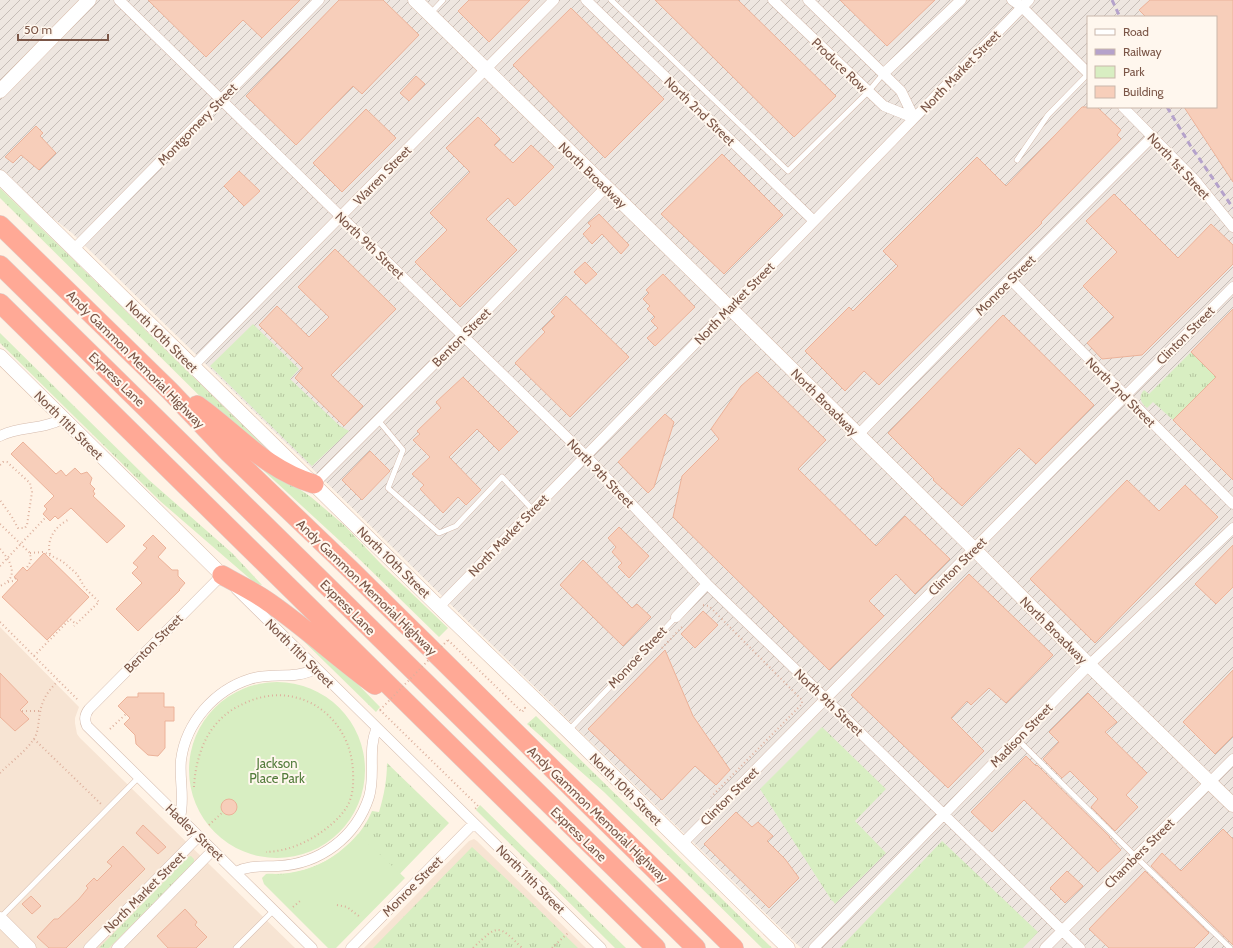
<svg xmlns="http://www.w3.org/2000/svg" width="1233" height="948" viewBox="0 0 1233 948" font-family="Cabin,sans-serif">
  <defs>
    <pattern id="industrial-furrows" width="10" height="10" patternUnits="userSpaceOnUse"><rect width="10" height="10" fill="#eee6e0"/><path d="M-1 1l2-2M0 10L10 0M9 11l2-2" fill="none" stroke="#c6bdb7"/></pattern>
    <pattern id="grass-tufts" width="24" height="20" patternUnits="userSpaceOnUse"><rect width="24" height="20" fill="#d8eec2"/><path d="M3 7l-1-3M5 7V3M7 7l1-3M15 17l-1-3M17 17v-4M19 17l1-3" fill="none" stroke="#b4c49f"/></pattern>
  </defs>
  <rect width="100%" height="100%" fill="#fff3e6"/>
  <path fill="#f7e4d3" d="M0,627L79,707L75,718V723L77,734L80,738L295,948H0Z
    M474,839L477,841L586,948H364L466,844L469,841Z"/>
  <path fill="url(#industrial-furrows)" fill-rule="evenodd" d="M0,0H1233V948H801L72,233L0,177ZM1088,17H1216V107H1088Z"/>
  <path fill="url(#grass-tufts)" d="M0,188L265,447L267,450L234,430L0,198Z
    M253,324L299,369L290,379L340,426L349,431L312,466L210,366Z
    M0,333L149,480L232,553L262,585L256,584L160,501L0,343Z
    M1191,352L1216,377L1173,420L1153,402L1147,408C1140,402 1138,397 1144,390L1149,394Z
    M267,467L311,497L345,526L383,566L448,628L439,637L353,553L264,471Z
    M281,619L339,665L380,707L376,712Z
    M536,716L772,948H762L604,792L527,724Z
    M822,727L886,789L855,821L886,853L835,904L833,901H832L760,789Z
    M387,763L449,823L360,915L271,874C314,875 355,851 372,811L379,812C384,796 387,779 387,763Z
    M480,805L626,948H615L476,810Z
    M942,841L1038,932L1023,948H840Z
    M472,847L529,900L578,948H373Z
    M191,856L194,859V862L109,948H99L188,857Z"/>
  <path fill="#d8eec2" d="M189 770a88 88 0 1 1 176 0a88 88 0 1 1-176 0Z
    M358,834L405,878L337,947L336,948H328L264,884L262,878L266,874C272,873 278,875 285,874C314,871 339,856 358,834Z"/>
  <path fill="#f7ceba" stroke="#ecb299" d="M148,0H300L262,38L243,20L206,57Z
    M339,0H383L419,35L362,94L353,86L296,145L246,96Z
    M469,0H530L489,42L458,11Z
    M655,0H738L836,96L794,137Z
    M840,0H935L887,46Z
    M1150,0H1233V182L1184,107H1216V17H1146L1139,10Z
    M571,8L664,99L605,158L513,65Z
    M416,76L425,84L409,101L400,93Z
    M1082,107H1097L1121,130L1117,135L1121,139L1041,222L1042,223L879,385L864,371L845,391L805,351L849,307L853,311L898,266L883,251L977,157L1006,186Z
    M366,109L396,138L342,192L313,163Z
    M478,117L500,139L494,145L513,163L531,145L554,167L515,206L508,198L486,219L517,250L460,307L415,262L447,230L430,213L470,172L446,148Z
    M36,126L43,133L40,136L56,153L39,170L21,155L13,163L5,157Z
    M722,154L783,215L724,274L661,214Z
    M239,171L260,191L244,206L224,186Z
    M1114,194L1178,258L1211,224L1233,245V264L1142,355L1102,359L1087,343L1114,317L1083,286L1117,252L1086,221Z
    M599,214L629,245L621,254L602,234L592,244L583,234L591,226L588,223Z
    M335,249L396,309L331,375L363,406L344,426L295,378L303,368L259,325L277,306L309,337L329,317L298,287Z
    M585,262L597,274L586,284L574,272Z
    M663,274L695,307L655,346L647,338L658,328L651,321L655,317L647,309L650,306L643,299L649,293L646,290Z
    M566,296L629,357L570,417L515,363L545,332L542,329L555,316L551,312Z
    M1233,309V480L1173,420L1216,377L1191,352Z
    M1003,315L1094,405L1036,464L1019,448L962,506L933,480L934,479L888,433Z
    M757,372L826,440L798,469L876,546L905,516L950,559L915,594L896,574L869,601L884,616L829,670L673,517L682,476L719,439L711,429L741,386Z
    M463,377L518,432L499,451L477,429L449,457L481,490L466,505L458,497L443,513L420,489L424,485L412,474L430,457L413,440L420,434L417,431L441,408L436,402Z
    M665,414L674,422L654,487L648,493L618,462Z
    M23,442L56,474L61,470L66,476L75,468L81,474L87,472L92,478L90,484L95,489L93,491L95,494L93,496L125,526L107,543L71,508L58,519L55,516L50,521L43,514L47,509L44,506L54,496L11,454Z
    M370,451L390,471L362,500L342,480Z
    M1127,480L1159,511L1185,485L1218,517L1095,643L1030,579Z
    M619,527L649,556L629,578L618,567L622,563L612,552L616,547L608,538Z
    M153,535L166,548L158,557L172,570H178V576L185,583L179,590H180L138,631L116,609L142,583L132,573L138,567L133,563L147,548L143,545Z
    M1233,545V587L1216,604L1195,584Z
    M44,553L89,597L47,640L2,597L18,580L14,577L23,567L27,571Z
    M583,560L632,608L637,604L651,617L623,646L560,585Z
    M969,574L1053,655L1006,703L989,688L971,705L967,701L951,718L984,751L948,788L851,695Z
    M703,611L718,625L695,648L681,634Z
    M665,650L693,716L730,770L716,785L695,766L662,800L588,729Z
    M1233,670V736L1215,754L1183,722Z
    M0,673L28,702L20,710L29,719L15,731L0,717Z
    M138,693H164V707H174V721H165V748L158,756L148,755L136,744L135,735L124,724L130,718L118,706L127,697H138Z
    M1088,693L1117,722L1105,732L1147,773L1126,795L1138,807L1115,831L1091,807L1098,799L1070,771L1062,778L1043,759L1059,742L1049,732Z
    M1026,756L1036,766L1037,765L1110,837H1109L1121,850L1098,872L1024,800L992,832L971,812Z
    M221 807a8 8 0 1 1 16 0a8 8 0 1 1-16 0Z
    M736,812L752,827L758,822L773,836L767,841L785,859L799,878L769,908L704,844Z
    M143,825L166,847L158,854L136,833Z
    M1223,829L1233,839V945L1151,866L1162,853L1181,871Z
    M123,846L145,869L66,948H49L37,937L54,919H58L79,899L88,888L86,886L94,878L97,881L112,866L107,862Z
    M1067,871L1083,886L1065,903L1050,888Z
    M1145,871L1209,933L1194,948H1109L1089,929Z
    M31,896L41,906L32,914L22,904Z
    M185,909L197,922L195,925L207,937L196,948H168L157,936Z"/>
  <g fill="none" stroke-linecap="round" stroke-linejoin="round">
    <defs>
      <path id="lane" d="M611,0L788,171L868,92L883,74
        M430,14L443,0
        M1017,160L1048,115L1088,74
        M378,420L403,450L388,488L439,533L456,526L502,477L533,510
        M569,730L676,617
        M1017,739L1136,857L1230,948
        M1,917L139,777
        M236,948L274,910"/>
      <path id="street" d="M119,0L586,456L707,584L826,699L1080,948
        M586,0L814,221
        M773,0L884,106L914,118
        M808,0L901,91L914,118
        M1012,0L1022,7L1088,73
        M883,74L961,0
        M1123,107L1194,179L1233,227
        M74,249L319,0
        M1010,279L1233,504
        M193,366L554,0
        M858,435L1010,279L1153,136
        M0,436C19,426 43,430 62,419
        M314,484L462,336L606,187
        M224,578L222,575L89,709C85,714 84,720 87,726L312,948
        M236,589L601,948
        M439,607L1029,0
        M676,617L707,584
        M180,817C185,799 179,779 181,760C186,722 215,690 250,679C272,672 295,680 315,669
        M682,844L1233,287
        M236,872C249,865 263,867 278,866C320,864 356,837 369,797C376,774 367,749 377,728
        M89,948L199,836
        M117,948L213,850
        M351,948L474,823
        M814,948L1089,665L1233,528
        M1045,948L1233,759"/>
      <path id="secondary" d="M415,0L730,308L974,549L1089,665L1233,805
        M0,91L89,0
        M0,177L439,607L568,731L788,948
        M0,356L222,575
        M0,919L29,948"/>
      <path id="highway" d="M0,225L170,391L229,453L352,571L734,948
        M0,265L696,948
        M0,303L656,948
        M197,405C238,434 264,469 314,484
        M222,575C238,584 255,592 270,603C306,628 339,659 375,685"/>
    </defs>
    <use href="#lane" stroke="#d5bbad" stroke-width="6"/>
    <use href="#street" stroke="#d5bbad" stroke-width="11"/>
    <use href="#secondary" stroke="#d8bba9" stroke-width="15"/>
    <use href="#highway" stroke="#ddd3cf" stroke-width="20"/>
    <path stroke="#ddb09d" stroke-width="2" stroke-dasharray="1 3" stroke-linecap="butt" d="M0,465L3,462H7L30,483L32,492L27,525L25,528H18L12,517L0,500
      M0,524L30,553L31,561L26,569
      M0,549C11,561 20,578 0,586
      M30,553L43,552L62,561L77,574L85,588L99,602L74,626
      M50,554C46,539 56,525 70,519
      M0,566L46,517
      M8,582L13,581L16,578
      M703,605L709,606L802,700V704L711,797
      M0,622L79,701
      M448,640L522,712L525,708L523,707
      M662,648L682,627
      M34,656L70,619L76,624
      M380,710L478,806L475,809
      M22,711H40
      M110,729L126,714
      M34,739L101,804
      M0,773C10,763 26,751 33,740C39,733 38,721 40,713C42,699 49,690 58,681
      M194,787C195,765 202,739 217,723C224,715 232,709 241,705C294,677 350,713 353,771C354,795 351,806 334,822C315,839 292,851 266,852
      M209,825L223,812
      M337,905L347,907L360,917
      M293,907L300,901
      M473,948C498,924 498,924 522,948
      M552,948L569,932"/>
    <use href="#lane" stroke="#fff" stroke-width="5"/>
    <use href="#street" stroke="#fff" stroke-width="10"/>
    <use href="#secondary" stroke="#fff" stroke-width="14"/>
    <use href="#highway" stroke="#ffa996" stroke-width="19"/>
    <path stroke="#b5a2cb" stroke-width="3" stroke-dasharray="6 4" stroke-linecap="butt" d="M1112,0L1120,17
      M1167,107L1190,145L1233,208"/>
    <path stroke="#ddb09d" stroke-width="2" stroke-dasharray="1 3" stroke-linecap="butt" d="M380,710L448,640"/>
  </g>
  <g text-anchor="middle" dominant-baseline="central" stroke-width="4" stroke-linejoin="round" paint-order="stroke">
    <g font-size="13" fill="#7b5647" stroke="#fff7ee">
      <text transform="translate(840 65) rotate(44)">Produce Row</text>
      <text transform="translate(960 71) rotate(-46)">North Market Street</text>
      <text transform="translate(700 111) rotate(44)">North 2nd Street</text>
      <text transform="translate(197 124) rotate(-46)">Montgomery Street</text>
      <text transform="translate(1179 166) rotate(47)">North 1st Street</text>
      <text transform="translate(382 175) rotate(-46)">Warren Street</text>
      <text transform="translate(593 175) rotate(44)">North Broadway</text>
      <text transform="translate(370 245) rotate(44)">North 9th Street</text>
      <text transform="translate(1005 285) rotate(-45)">Monroe Street</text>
      <text transform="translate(734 303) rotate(-46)">North Market Street</text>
      <text transform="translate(1185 335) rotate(-45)">Clinton Street</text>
      <text transform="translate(162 336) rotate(45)">North 10th Street</text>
      <text transform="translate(461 337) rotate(-45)">Benton Street</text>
      <text transform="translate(136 359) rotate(45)">Andy Gammon Memorial Highway</text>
      <text transform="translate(117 379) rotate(44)">Express Lane</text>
      <text transform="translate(1121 392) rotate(45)">North 2nd Street</text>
      <text transform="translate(825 402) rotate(45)">North Broadway</text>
      <text transform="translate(69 425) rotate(45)">North 11th Street</text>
      <text transform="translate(601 473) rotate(46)">North 9th Street</text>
      <text transform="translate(508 535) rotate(-46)">North Market Street</text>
      <text transform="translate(394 562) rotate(44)">North 10th Street</text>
      <text transform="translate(957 566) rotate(-45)">Clinton Street</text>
      <text transform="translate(367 587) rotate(44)">Andy Gammon Memorial Highway</text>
      <text transform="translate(348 607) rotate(45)">Express Lane</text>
      <text transform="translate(1054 630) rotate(45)">North Broadway</text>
      <text transform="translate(153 643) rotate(-45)">Benton Street</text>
      <text transform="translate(300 653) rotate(45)">North 11th Street</text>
      <text transform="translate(637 657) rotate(-47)">Monroe Street</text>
      <text transform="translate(829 702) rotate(44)">North 9th Street</text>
      <text transform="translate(1021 735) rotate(-46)">Madison Street</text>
      <text transform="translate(626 789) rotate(45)">North 10th Street</text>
      <text transform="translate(729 796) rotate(-45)">Clinton Street</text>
      <text transform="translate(598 814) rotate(44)">Andy Gammon Memorial Highway</text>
      <text transform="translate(195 832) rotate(44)">Hadley Street</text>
      <text transform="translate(579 834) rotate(44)">Express Lane</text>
      <text transform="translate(1139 853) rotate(-45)">Chambers Street</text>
      <text transform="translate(531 879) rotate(45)">North 11th Street</text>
      <text transform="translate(412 886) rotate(-45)">Monroe Street</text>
      <text transform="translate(144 892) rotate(-45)">North Market Street</text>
    </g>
    <g font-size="13" fill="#537c3b" stroke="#fff7ee">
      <text x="277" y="763">Jackson<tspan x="277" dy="15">Place Park</tspan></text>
    </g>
  </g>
  <rect x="1087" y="16" width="130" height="92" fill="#fff7ee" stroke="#cab7ab"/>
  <rect x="1095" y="29" width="20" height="6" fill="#ffffff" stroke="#cab7ab"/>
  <text x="1123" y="36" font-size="12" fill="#7b5647">Road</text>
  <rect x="1095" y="49" width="20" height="6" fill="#b5a2cb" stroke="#cab7ab"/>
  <text x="1123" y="56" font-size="12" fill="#7b5647">Railway</text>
  <rect x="1095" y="66" width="20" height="12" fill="#d8eec2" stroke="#cab7ab"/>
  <text x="1123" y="76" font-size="12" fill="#7b5647">Park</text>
  <rect x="1095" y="86" width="20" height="12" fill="#f7ceba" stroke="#cab7ab"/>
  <text x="1123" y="96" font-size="12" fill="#7b5647">Building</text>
  <path d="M18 34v6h90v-6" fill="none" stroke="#7b5647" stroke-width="2"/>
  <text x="24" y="34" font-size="12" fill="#7b5647" stroke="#fff7ee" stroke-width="3" paint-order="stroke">50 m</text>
</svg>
